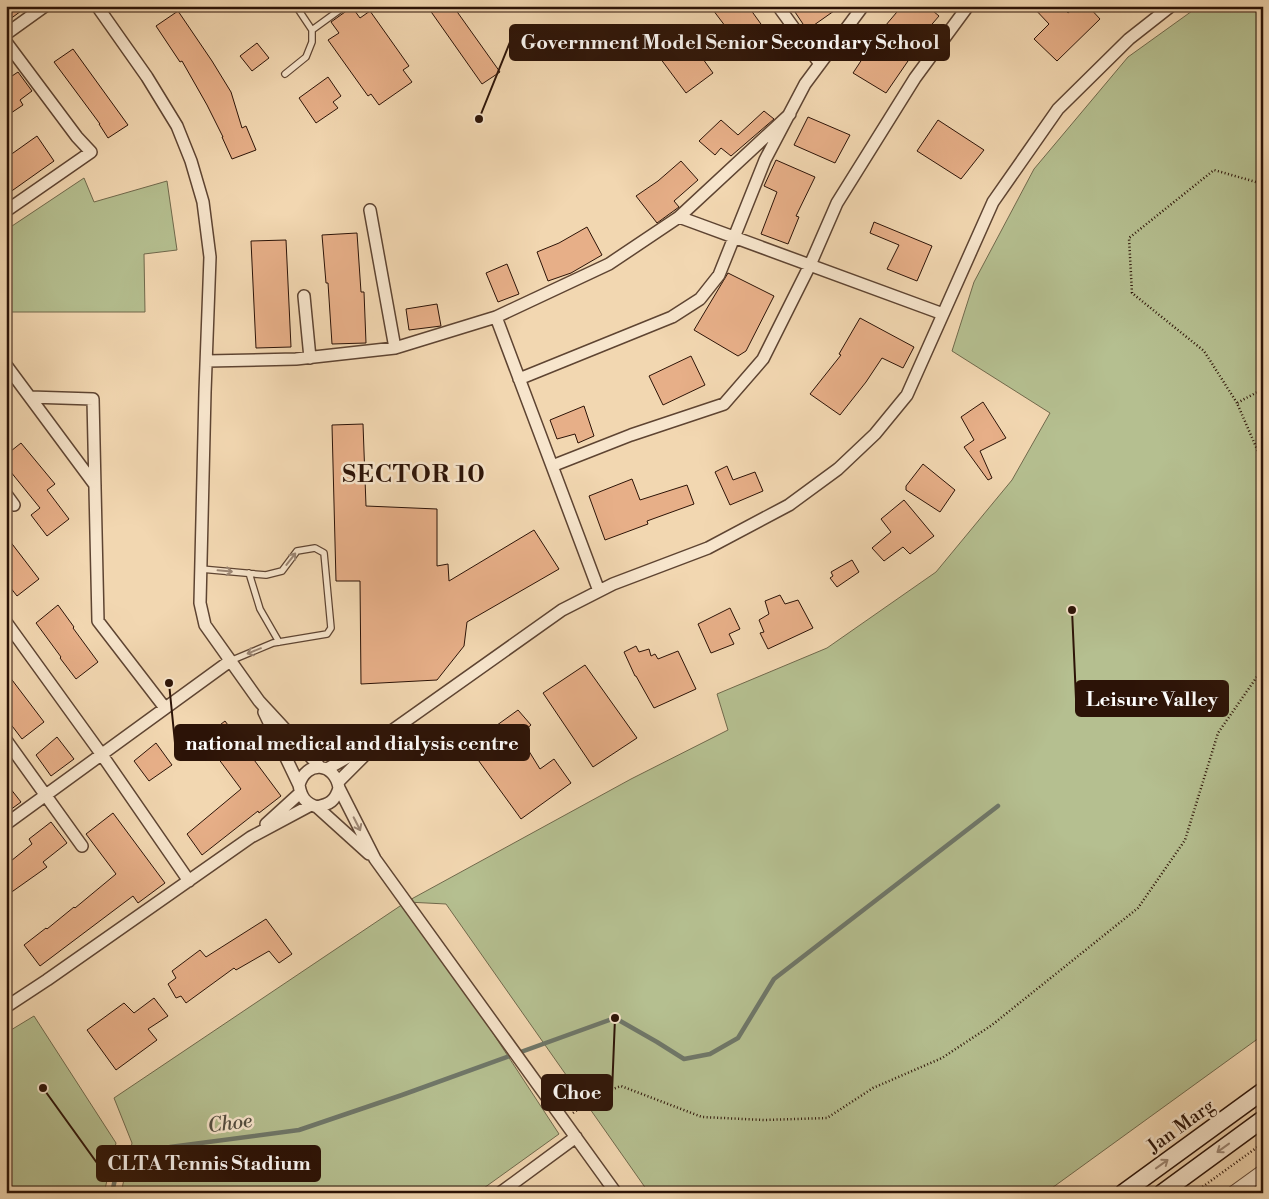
<svg xmlns="http://www.w3.org/2000/svg" width="1269" height="1199" viewBox="0 0 1269 1199" font-family="'Libre Bodoni',serif">
  <rect width="100%" height="100%" fill="#f2d7b1"/>
  <filter id="stains"><feTurbulence type="fractalNoise" baseFrequency=".004" numOctaves="4"/><feColorMatrix values="0 0 0 0 .2 0 0 0 0 .09 0 0 0 0 .02 0 0 0 .5 -.17"/></filter>
  <radialGradient id="worn" r=".72"><stop offset=".6" stop-color="#630" stop-opacity="0"/><stop offset="1" stop-color="#630" stop-opacity=".3"/></radialGradient>
  <path fill="#b5bf90" stroke="#70694c" d="M1199,6H1263V1035L1045,1193H649L446,904L407,902L559,1134L477,1193H121L132,1143L114,1098L406,902L631,779L728,730L717,694L827,648L936,572L1012,480L1050,413L952,351L974,282L1034,169L1128,57Z
    M84,178L94,202L167,181L177,250L144,254L145,312H9L6,335V230Z
    M34,1016L116,1143L104,1193H6V1033Z"/>
  <g fill="none" stroke-linecap="round" stroke-linejoin="round">
    <path stroke="#6f7769" stroke-width="4.5" d="M112,1193L117,1170L170,1147L299,1130L402,1095L615,1018L657,1042L684,1059L710,1054L738,1038L774,979L998,806"/>
  </g>
  <path fill="#e7af88" stroke="#2c1307" d="M6,6H28L6,22Z
    M427,6H453L500,72L482,84Z
    M710,6H748L771,38L747,55Z
    M791,6H841L807,30Z
    M902,6H927L939,16L903,58L908,61L886,93L853,73L880,32Z
    M1032,6H1061L1068,13L1076,6H1088L1100,19L1057,61L1034,39L1049,24Z
    M352,7L360,18L370,11L409,66L403,70L412,82L379,105L371,94L368,96L328,40L339,33L331,22Z
    M178,11L212,61L231,92L242,128L246,126L256,150L232,159L222,137H223L207,105L182,61L180,62L156,26Z
    M688,38L713,73L686,93L660,58Z
    M257,43L269,58L252,71L240,56Z
    M73,49L128,125L108,138L99,124H100L54,62Z
    M18,72L32,91L20,100L23,105L11,113L6,105V80Z
    M328,77L341,96L333,102L338,108L316,123L299,98Z
    M764,111L774,119L731,156L721,148L715,155L699,141L721,120L738,135Z
    M808,117L850,135L835,163L794,145Z
    M938,120L984,150L961,179L917,151Z
    M37,136L54,161L6,195V158Z
    M776,160L815,177L796,216L799,217L788,244L761,234L777,192L764,186Z
    M681,161L698,180L674,201L679,207L657,223L636,196L658,181Z
    M874,222L932,246L917,281L887,269L899,245L870,233Z
    M587,227L602,255L571,273L548,281L537,252L559,243Z
    M357,233L361,292H364L366,343L332,344L328,283H326L322,235Z
    M286,240L291,347L256,348L251,241Z
    M507,264L519,294L498,302L486,273Z
    M728,273L774,296L746,351L738,356L694,330Z
    M437,304L441,326L409,330L406,309Z
    M860,318L914,347L903,368L882,358L866,382L840,415L810,394L841,355L839,354Z
    M691,356L705,385L663,405L649,376Z
    M983,402L1006,438L980,451L992,478L988,480L964,447L974,440L961,417Z
    M584,406L594,436L578,443L575,434L557,439L550,420Z
    M363,424L366,506L437,509V566L448,564L449,581L534,530L559,569L467,622L464,646L437,680L361,684L360,581H336L332,425Z
    M21,443L55,484L47,490L69,519L47,536L31,515L40,508L6,466V455Z
    M923,464L955,490L940,512L906,490V486Z
    M727,466L733,480L755,472L763,491L730,505L715,472Z
    M632,479L640,500L687,485L694,504L647,521L648,524L605,540L589,496Z
    M904,500L934,536L910,554L903,547L884,561L872,548L891,532L881,519Z
    M6,536L39,579L17,596L6,582Z
    M852,560L859,572L837,587L830,578L833,576L831,572Z
    M780,595L785,604L798,600L813,628L768,649L760,633L764,632L759,620L769,614L765,601Z
    M58,605L74,627L73,628L98,662L76,679L60,658L61,657L36,623Z
    M730,608L740,629L729,634L734,644L711,653L698,624Z
    M636,646L639,652L649,649L651,656L655,654L658,659L678,651L696,689L654,708L636,676H635L624,652Z
    M585,665L637,738L593,767L543,693Z
    M6,672L44,722L22,739L6,718Z
    M518,710L531,725L519,735L540,769L554,759L571,783L521,819L468,746Z
    M225,721L281,796L259,813L258,811L202,855L187,834L241,789L203,738Z
    M57,737L74,759L51,776L36,755Z
    M156,743L172,765L149,781L134,761Z
    M6,783L21,802L6,813Z
    M113,813L165,883L138,903L133,896L40,966L24,945L46,928L47,929L74,907L75,908L116,874L86,834Z
    M51,822L67,843L43,862L47,867L6,896V865L32,844L29,839Z
    M266,919L292,954L279,963L269,951L236,970L234,968L186,1003L181,996L176,998L168,984L176,978L172,971L200,950L206,957Z
    M154,998L168,1016L148,1029L157,1040L116,1070L87,1030L124,1003L134,1013Z"/>
  <g fill="none" stroke-linecap="round" stroke-linejoin="round">
    <defs>
      <path id="service" d="M312,30L345,6
        M285,74L306,57L312,42V30L296,6
        M201,569L266,575L282,571L297,551L315,548L324,553L331,628L327,634L273,643L230,661
        M249,573L260,609L279,642"/>
      <path id="minor" d="M97,6L147,77L177,126L191,161L203,202L210,257L205,392L200,603L205,625L259,701L320,767
        M778,6L820,64
        M6,34L45,6
        M6,42L77,137L91,152L6,211
        M370,210L395,348
        M679,217L943,314
        M304,296L310,358
        M496,317L599,591
        M207,361L296,359L395,348L496,317L609,264L679,217L790,114
        M6,365L95,485
        M519,379L672,317L700,299L719,275L765,160L805,84L863,6
        M30,397L93,399L98,621L165,708
        M552,466L631,435L724,404L763,359L810,265L837,203L915,78L968,6
        M6,494L14,505
        M6,622L102,755L189,881
        M264,712L299,785C301,797 305,803 317,807L369,854
        M6,740L82,846
        M327,769L383,737L562,610L613,584L708,548L789,505L838,469L875,434L907,395L993,202L1058,109L1129,39L1171,6
        M338,782L371,749
        M299,785C306,760 335,762 339,788L375,859L616,1193
        M317,807C330,804 335,801 339,788
        M6,824L230,661
        M266,824L300,793
        M6,1007L47,980L251,837L311,805
        M500,1193L576,1137"/>
      <path id="tertiary" d="M1234,1193L1263,1172"/>
      <path id="secondary" d="M1123,1193L1263,1091
        M1162,1193L1263,1119"/>
    </defs>
    <use href="#service" stroke="#5e4432" stroke-width="8"/>
    <use href="#minor" stroke="#5e4432" stroke-width="14"/>
    <use href="#tertiary" stroke="#5e4432" stroke-width="16"/>
    <use href="#secondary" stroke="#2c1307" stroke-width="19"/>
    <path stroke="#2c1307" stroke-width="2.5" stroke-dasharray="1 2.5" stroke-linecap="butt" d="M1263,389L1237,403L1263,463
      M1237,403L1204,351L1132,293L1129,238L1214,170L1263,184
      M573,1113L597,1095L621,1086L702,1117L764,1120L827,1118L873,1088L942,1058L992,1025L1138,908L1185,840L1218,733L1263,668
      M1194,1193L1263,1143"/>
    <use href="#service" stroke="#f7e5cc" stroke-width="5.5"/>
    <use href="#minor" stroke="#f7e5cc" stroke-width="11"/>
    <use href="#tertiary" stroke="#f7e5cc" stroke-width="14"/>
    <use href="#secondary" stroke="#f7e5cc" stroke-width="16"/>
  </g>
  <defs><path id="oneway-shaft" d="M-6 0H5M1.5-3L5.5 0L1.5 3" fill="none" stroke-width="1.6" stroke-linecap="round" stroke-linejoin="round" transform="scale(1.25)"/></defs>
  <g stroke="#9c8673">
    <use href="#oneway-shaft" transform="translate(291 559) rotate(-52)"/>
    <use href="#oneway-shaft" transform="translate(225 571) rotate(5)"/>
    <use href="#oneway-shaft" transform="translate(254 651) rotate(158)"/>
    <use href="#oneway-shaft" transform="translate(357 824) rotate(63)"/>
    <use href="#oneway-shaft" transform="translate(1223 1148) rotate(144)"/>
    <use href="#oneway-shaft" transform="translate(1162 1164) rotate(-36)"/>
  </g>
  <g text-anchor="middle" dominant-baseline="central" stroke-width="5" stroke-linejoin="round" paint-order="stroke">
    <g font-size="19" fill="#2c1307" stroke="#f7e5cc">
      <text transform="translate(1181 1126) rotate(-36)">Jan Marg</text>
    </g>
    <g font-size="20" font-style="italic" fill="#534d40" stroke="#f7e5cc">
      <text transform="translate(230 1124) rotate(-7)">Choe</text>
    </g>
    <g font-size="24" font-weight="bold" letter-spacing="1" fill="#2c1307" stroke="#f7e5cc">
      <text x="414" y="475">SECTOR 10</text>
    </g>
  </g>
  <path fill="none" stroke="#2c1307" stroke-width="2" d="M479 119L510 42M1072 610L1076 699M169 683L175 743M615 1018L612 1092M43 1088L97 1163"/>
  <g fill="#2c1307" stroke="#f7e5cc" stroke-width="2">
    <circle cx="479" cy="119" r="5"/>
    <circle cx="1072" cy="610" r="5"/>
    <circle cx="169" cy="683" r="5"/>
    <circle cx="615" cy="1018" r="5"/>
    <circle cx="43" cy="1088" r="5"/>
  </g>
  <g fill="#2c1307" stroke="#2c1307" stroke-width="2">
    <rect x="510" y="25" width="439" height="35" rx="5"/>
    <rect x="1076" y="681" width="152" height="35" rx="5"/>
    <rect x="175" y="725" width="354" height="35" rx="5"/>
    <rect x="542" y="1075" width="70" height="35" rx="5"/>
    <rect x="97" y="1146" width="223" height="35" rx="5"/>
  </g>
  <g font-size="20" text-anchor="middle" font-weight="bold" fill="#fff">
    <text x="730" y="49">Government Model Senior Secondary School</text>
    <text x="1152" y="706">Leisure Valley</text>
    <text x="352" y="750">national medical and dialysis centre</text>
    <text x="577" y="1099">Choe</text>
    <text x="209" y="1170">CLTA Tennis Stadium</text>
  </g>
  <rect width="1269" height="1199" fill="none" stroke="#f2d7b1" stroke-width="25"/>
  <rect x="8" y="8" width="1254" height="1184" fill="none" stroke="#2c1307" stroke-width="2.5"/>
  <rect x="12" y="12" width="1244" height="1174" fill="none" stroke="#2c1307"/>
  <rect width="100%" height="100%" filter="url(#stains)"/>
  <rect width="100%" height="100%" fill="url(#worn)"/>
</svg>
